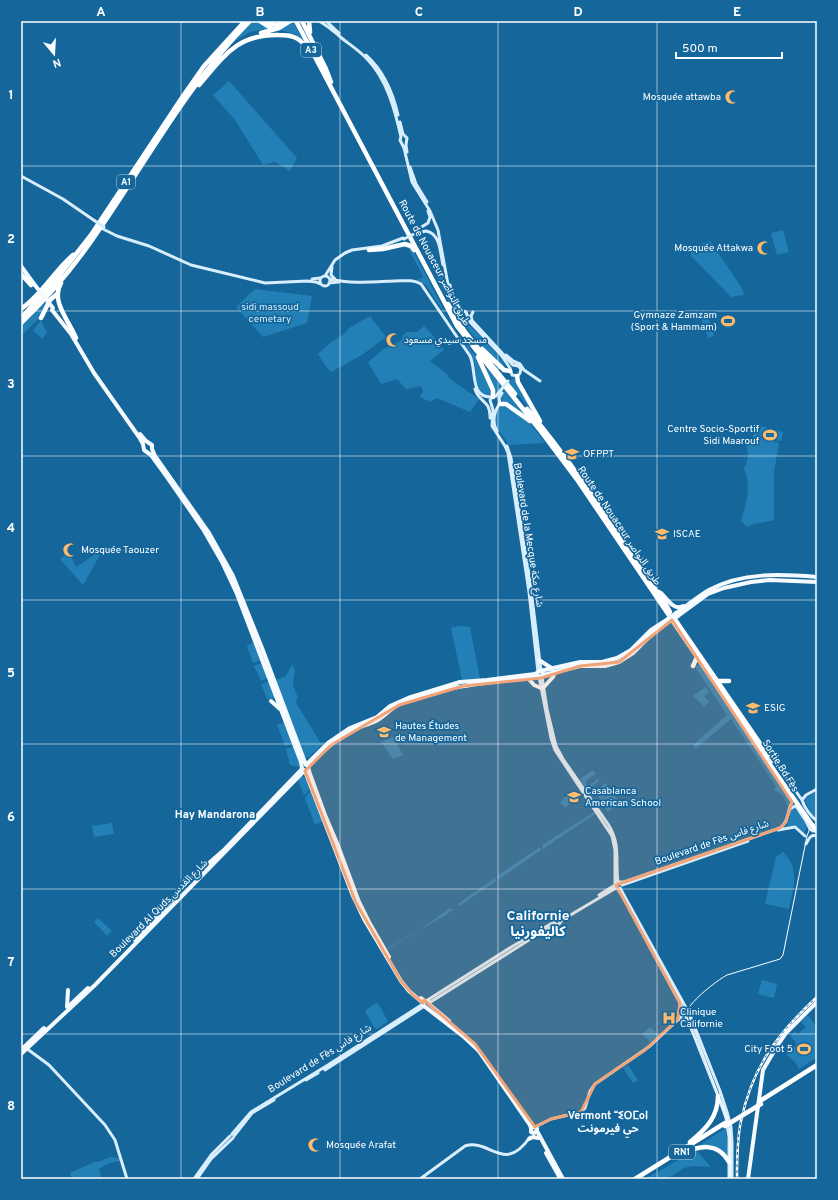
<svg xmlns="http://www.w3.org/2000/svg" width="838" height="1200" viewBox="0 0 838 1200" font-family="Overpass,'Noto Sans Arabic','Noto Sans Tifinagh',sans-serif">
  <rect width="100%" height="100%" fill="#14669b"/>
  <path fill="#2380b7" d="M253,21H258L269,29L250,32L233,42Z
    M288,21H293L305,44L295,34L280,30Z
    M229,81L297,158L290,171L275,162L263,165L235,120L213,95Z
    M783,230L789,252L777,255L771,233Z
    M710,241L742,288L744,295L735,296L732,298L692,257L689,248Z
    M404,246H408L413,250L449,320L426,285L416,280L422,278L423,276L408,248L400,247Z
    M436,273H443L447,295L457,312L449,302L435,275Z
    M255,289L312,296L307,323L263,337L236,307Z
    M54,292L40,319L37,320L21,336V326Z
    M699,313L709,319L714,336L708,338Z
    M370,316L386,337L362,355L331,372L327,368L318,354L330,343L343,335L349,328Z
    M459,318C462,321 464,321 467,323C475,331 506,360 506,370L483,348Z
    M41,321L47,333L42,339L33,330Z
    M424,326L431,333L444,350L430,361L446,373L450,379L479,399L470,412L437,398L430,402L420,397L423,392L421,386L406,389L397,379L381,384L368,362L384,349L401,341L403,335L407,332H417Z
    M467,344L482,365L492,394L491,395C472,396 478,374 474,362C472,356 469,351 465,345Z
    M485,366L503,386L496,394H495Z
    M515,378L539,421L509,383L512,379Z
    M505,389L530,419L502,402L501,397Z
    M503,404L528,421L545,443L509,445C500,431 486,419 503,404Z
    M755,424L759,425L758,438L760,426L783,432L781,441L767,439L779,443L774,472V520L750,525L747,527L741,521C746,504 752,486 744,469C748,460 749,455 746,444L752,442Z
    M69,552L76,567L97,553L100,555L83,585L60,559Z
    M459,626L470,627L480,679L462,680L451,628Z
    M254,642L261,660L253,663L247,646Z
    M263,662L268,678L261,681L254,666Z
    M699,664L707,673L714,688L718,690L790,801L787,807C786,798 783,794 774,790L776,786L731,719L695,749L693,745L727,715L695,667Z
    M292,665L295,670L293,685L298,698L295,701L320,742H325L308,758L303,755L275,680L285,677Z
    M269,681L276,696L272,699H267L261,684Z
    M706,687L709,692L704,696L709,702L704,706L693,696Z
    M285,723L292,744L285,746L277,724Z
    M393,737L403,755L393,759L381,742Z
    M294,746L299,762V767L290,765L286,749Z
    M593,770L596,774L586,780L587,782L585,783L587,786L597,780V777L599,781L587,790L580,779Z
    M302,776L307,779L311,788L304,795L297,779Z
    M606,783L620,803L608,812L595,792Z
    M311,790L323,821L315,825L305,798Z
    M817,791V818L814,817L805,802L806,798Z
    M568,793L574,798L566,808L560,803Z
    M795,807L807,823L806,829L804,834L795,826L785,828L790,819V809Z
    M594,812L595,814L543,849L542,845Z
    M112,823L114,834L94,837L92,826Z
    M540,847L541,850L498,880L497,876Z
    M783,852C801,870 793,887 789,909L765,904L776,857Z
    M495,878L496,881L461,905H459V903Z
    M450,908L453,910L444,916L387,949V948L421,929Z
    M98,918L112,931L107,936L94,922Z
    M762,980L777,984L774,998L758,994Z
    M376,1003L379,1005L388,1021L387,1022L377,1029L374,1027L365,1011L366,1010Z
    M808,1015L817,1028V1057L799,1069L795,1062L786,1054L797,1044L790,1036L795,1031L798,1034L806,1027L801,1022Z
    M650,1027L659,1035L650,1042L642,1034Z
    M628,1065L638,1080L633,1083L623,1068Z
    M726,1128L728,1157L725,1154L700,1145Z
    M696,1150L711,1167L692,1166L684,1168L667,1179H658L656,1177L651,1179H645Z
    M110,1157L119,1158L120,1161L109,1163L99,1169L102,1179H72L70,1173L94,1162H98Z"/>
  <g fill="none" stroke-linecap="round" stroke-linejoin="round">
    <path stroke="#d8eefd" stroke-width="3" d="M319,21C328,26 336,33 344,40C352,46 361,52 368,60C387,80 395,110 401,137L400,140L404,148L412,182L430,211L438,230L449,290L452,301L461,317L470,322L501,355L510,368L512,375L518,376L520,373L521,369L518,366L513,365
      M326,21L339,33
      M366,55C383,70 393,93 398,115
      M400,122L403,134L407,138L406,145L407,152
      M410,167L416,184L427,202
      M21,176L63,199L95,221
      M103,229L117,236L149,246L191,265L265,283L307,281L316,282L321,284
      M415,231L428,223L430,217L428,211
      M414,234L426,231C441,234 440,253 443,265
      M332,267L331,275L335,279
      M320 281a5 5 0 1 1 10 0a5 5 0 1 1-10 0Z
      M325,276L335,260L345,253L352,250L382,246L403,238
      M312,279L320,278
      M330,279C349,284 373,282 393,281C403,281 413,279 421,284L470,356C477,370 469,398 492,397
      M329,283L339,282
      M450,285C452,295 456,309 466,312L467,315
      M467,315L513,365
      M472,320L471,316L473,312
      M506,355L513,361L520,364L524,370L540,381
      M475,389C478,402 491,400 490,418
      M501,390L496,396L492,397L490,400L493,410L492,426L505,446L508,453L529,592L538,672
      M497,431C491,421 494,412 500,403L499,398L502,393
      M507,446L511,458L530,581L541,671
      M539,677L551,738L555,750L612,836L615,850V883
      M542,677L547,709L556,746L563,759L608,824C621,844 615,860 618,882
      M772,758L802,800
      M817,789L806,795L802,800C804,807 811,817 817,821
      M796,806L806,821L810,829L813,831L816,830
      M790,809L795,806
      M778,830L795,827L805,836
      M806,844C809,839 810,834 817,836
      M622,885L748,841
      M620,888L690,1015L720,1091L727,1112L731,1127L732,1142V1179
      M599,895L615,885
      M560,921L556,919L554,922L556,925L559,924L562,920L616,888
      M426,1001L513,946L554,922
      M429,1003L540,933L555,925
      M678,1019L680,1005
      M679,1020H685L688,1022
      M26,1048L49,1065L105,1125L115,1140L127,1179
      M325,1070L423,1007
      M306,1080L318,1073
      M535,1127L551,1119L581,1112L585,1108L590,1091L595,1084L650,1046L685,1013
      M232,1134L251,1112L328,1065L423,1004
      M234,1136L252,1113L274,1100
      M194,1179L212,1154L230,1136
      M197,1179L211,1159L233,1138
      M420,1179L465,1146C490,1138 504,1175 530,1137
      M729,1179V1137L726,1118L720,1101L693,1033L680,1003L623,897L615,885L617,882H624L780,828C789,822 787,811 792,802"/>
    <path stroke="#f5faff" stroke-width="4" d="M21,266L34,284
      M52,310L71,334L94,373L139,437L143,444L144,450L151,455L167,477L203,529L222,562L237,594L301,762L302,769L305,771L353,896L364,919L401,981L409,991L423,1003L424,1006L464,1037L479,1051L530,1125L531,1128V1132L534,1133L537,1131
      M140,434L146,441L152,445V449L155,456L209,533L233,576L262,648L306,765
      M661,593C667,599 674,611 683,606
      M676,613C687,606 697,597 709,590C742,572 781,574 817,577
      M678,616L708,594L724,588L751,582L770,580L817,582
      M539,660L553,669
      M543,675L580,666H605L619,662L633,653L652,634L670,621
      M528,678L534,685L541,688
      M543,688L553,677L555,672
      M271,701L280,709
      M306,765L328,743L350,728L377,717L390,706L408,698L460,682L487,680L535,674L540,671L580,662H602L617,658L631,650L651,630L668,619
      M308,767L310,774L325,815L337,843L359,902L369,922L389,957
      M308,767C321,753 336,738 353,730C360,726 368,725 376,721C384,717 390,709 398,705C441,685 492,683 538,676L541,677L543,674L542,671
      M135,940L192,878L225,849L302,769
      M421,998L425,1001H428L429,1004L449,1021
      M69,1006L88,988
      M67,1007L68,990
      M21,1050L44,1028
      M21,1054L95,985L304,771
      M531,1128L534,1127L537,1128V1131L563,1179
      M529,1139L533,1137L538,1138
      M546,1153L560,1178
      M748,1179L763,1070L776,1048L786,1033L817,1002"/>
    <path stroke="#fff" stroke-width="4.5" d="M260,21L271,28
      M268,21C273,26 279,26 284,21
      M296,21L457,326L539,429L578,481L769,763
      M302,21L326,69L331,82
      M309,21L310,32
      M261,33L279,28L290,21
      M199,85C224,56 237,34 279,35C291,35 299,37 306,47
      M369,250L383,249L405,244L411,246L414,250
      M21,274L31,285
      M61,283C50,301 70,322 76,338
      M448,304L465,332L515,394
      M21,309C42,295 54,271 73,255
      M21,318L54,282L91,235L181,99L204,66L245,21
      M41,318L50,300L57,294
      M21,323C44,301 66,276 85,250C140,174 183,88 250,21
      M482,349L504,370L510,371
      M478,357L493,390V397
      M517,376L518,382L540,421
      M500,404H506L530,421
      M527,409C576,467 617,532 659,595
      M659,592L670,612
      M674,618L772,761
      M693,666L697,657
      M718,681H729
      M760,1101L817,1065
      M690,1142C706,1129 718,1117 718,1096
      M680,1154C699,1146 717,1141 729,1162
      M635,1179L725,1123"/>
    <path stroke="#fff" stroke-width="1" d="M730,1179V1132L727,1118L687,1011C692,1000 716,981 727,975L780,959L783,955L807,836L810,828L817,822"/>
    <defs>
      <path id="rail" d="M737,1179C737,1160 737,1139 741,1121C752,1067 778,1033 817,997"/>
    </defs>
    <use href="#rail" stroke="#fff" stroke-width="2.5"/>
    <use href="#rail" stroke="#14669b" stroke-width="1" stroke-dasharray="3" stroke-linecap="butt"/>
    <path stroke="#d8eefd" stroke-width="3" d="M95,221L104,227
      M404,239L414,234
      M501,390L508,381"/>
    <path stroke="#f5faff" stroke-width="4" d="M34,284L53,308
      M668,619L676,613
      M670,621L678,616"/>
    <path stroke="#fff" stroke-width="4.5" d="M769,763L817,832
      M725,1126L761,1104"/>
  </g>
  <path fill="#f2a479" fill-opacity="0.2" stroke="#f2a479" stroke-width="3" stroke-linejoin="round" d="M672,620L792,802L786,822L780,828L616,885L680,1003L678,1019L645,1050L595,1084L581,1112L551,1119L535,1127L475,1044L424,1000L423,1003L413,995L401,981L356,903L305,771L331,745L399,705L463,686L541,678L580,666L619,662Z"/>
  <path fill="none" stroke="#fff" stroke-width="1" stroke-opacity="0.55" d="M181,21V1179M340,21V1179M498,21V1179M657,21V1179M21,166H817M21,311H817M21,456H817M21,600H817M21,744H817M21,889H817M21,1034H817"/>
  <defs>
    <symbol id="mosque-bare" viewBox="-9 -9 18 18"><path d="M3.5-4.9A6 6 0 1 0 3.5 4.9A5 5 0 1 1 3.5-4.9Z" fill="#ffba6b" stroke="#14669b" stroke-width="2.5" paint-order="stroke"/></symbol>
    <symbol id="stadium-bare" viewBox="-9 -9 18 18"><path d="M0-5a6.5 5 0 1 0 0 10a6.5 5 0 1 0 0-10ZM-3.5-1.8h7v3.6h-7Z" fill="#ffba6b" stroke="#14669b" stroke-width="2.5" paint-order="stroke"/></symbol>
    <symbol id="university-bare" viewBox="-9 -9 18 18"><path d="M0-5L7-2L0 1L-7-2ZM-4 1L0 2.5L4 1V4Q0 6-4 4Z" fill="#ffba6b" stroke="#14669b" stroke-width="2.5" paint-order="stroke"/></symbol>
    <symbol id="school-bare" viewBox="-9 -9 18 18"><path d="M0-5L7-2L0 1L-7-2ZM-4 1L0 2.5L4 1V4Q0 6-4 4Z" fill="#ffba6b" stroke="#14669b" stroke-width="2.5" paint-order="stroke"/></symbol>
    <symbol id="hospital-bare" viewBox="-9 -9 18 18"><path d="M-5-5h3v3.5h4V-5h3V5h-3V1.5h-4V5h-3Z" fill="#ffba6b" stroke="#14669b" stroke-width="2.5" paint-order="stroke"/></symbol>
  </defs>
  <g fill-rule="evenodd">
    <use href="#mosque-bare" x="722" y="87" width="20" height="20"/>
    <use href="#mosque-bare" x="754" y="238" width="20" height="20"/>
    <use href="#stadium-bare" x="718" y="311" width="20" height="20"/>
    <use href="#mosque-bare" x="383" y="330" width="20" height="20"/>
    <use href="#stadium-bare" x="760" y="425" width="20" height="20"/>
    <use href="#university-bare" x="562" y="444" width="20" height="20"/>
    <use href="#university-bare" x="652" y="524" width="20" height="20"/>
    <use href="#mosque-bare" x="60" y="540" width="20" height="20"/>
    <use href="#university-bare" x="743" y="698" width="20" height="20"/>
    <use href="#university-bare" x="374" y="722" width="20" height="20"/>
    <use href="#school-bare" x="564" y="787" width="20" height="20"/>
    <use href="#hospital-bare" x="659" y="1008" width="20" height="20"/>
    <use href="#stadium-bare" x="794" y="1039" width="20" height="20"/>
    <use href="#mosque-bare" x="305" y="1135" width="20" height="20"/>
  </g>
  <g text-anchor="middle" dominant-baseline="central" stroke-width="3.5" stroke-linejoin="round" paint-order="stroke">
    <g fill="#14669b" stroke="#b8d1e1" stroke-width="1">
      <rect x="301" y="43" width="20" height="14" rx="3"/>
      <rect x="117" y="175" width="18" height="14" rx="3"/>
      <rect x="669" y="1145" width="26" height="14" rx="3"/>
    </g>
    <g font-size="9" font-weight="bold" fill="#fff">
      <text x="311" y="50">A3</text>
      <text x="126" y="182">A1</text>
      <text x="682" y="1152">RN1</text>
    </g>
    <g font-size="10" fill="#fff" stroke="#14669b" text-anchor="start">
      <text x="721" y="97" text-anchor="end">Mosquée attawba</text>
      <text x="753" y="248" text-anchor="end">Mosquée Attakwa</text>
      <text x="717" y="315" text-anchor="end">Gymnaze Zamzam<tspan x="717" dy="12">(Sport &amp; Hammam)</tspan></text>
      <text x="404" y="340">مسجد سيدي مسعود</text>
      <text x="759" y="429" text-anchor="end">Centre Socio-Sportif<tspan x="759" dy="12">Sidi Maarouf</tspan></text>
      <text x="583" y="454">OFPPT</text>
      <text x="673" y="534">ISCAE</text>
      <text x="81" y="550">Mosquée Taouzer</text>
      <text x="764" y="708">ESIG</text>
      <text x="395" y="726">Hautes Études<tspan x="395" dy="12">de Management</tspan></text>
      <text x="585" y="791">Casablanca<tspan x="585" dy="12">American School</tspan></text>
      <text x="680" y="1012">Clinique<tspan x="680" dy="12">Californie</tspan></text>
      <text x="793" y="1049" text-anchor="end">City Foot 5</text>
      <text x="326" y="1145">Mosquée Arafat</text>
    </g>
    <g font-size="10" fill="#fff" stroke="#14669b">
      <text transform="translate(434 263) rotate(62)">Route de Nouaceur طريق النواصر</text>
      <text transform="translate(619 526) rotate(56)">Route de Nouaceur طريق النواصر</text>
      <text transform="translate(528 535) rotate(81)">Boulevard de la Mecque شارع مكة</text>
      <text transform="translate(780 766) rotate(58)">Sortie Bd Fès</text>
      <text transform="translate(712 843) rotate(-19)">Boulevard de Fès شارع فاس</text>
      <text transform="translate(159 909) rotate(-45)">Boulevard Al Quds شارع القدس</text>
      <text transform="translate(320 1059) rotate(-32)">Boulevard de Fès شارع فاس</text>
    </g>
    <g font-size="10" fill="#d1ecfd" stroke="#14669b">
      <text x="270" y="307">sidi massoud<tspan x="270" dy="12">cemetary</tspan></text>
    </g>
    <g font-size="11" font-weight="bold" fill="#fff" stroke="#14669b">
      <text x="215" y="815">Hay Mandarona</text>
      <text x="608" y="1116">Vermont ⵯⵉⵔⵎoⵏ<tspan x="608" dy="13">حي فيرمونت</tspan></text>
    </g>
    <g font-size="14" font-weight="bold" fill="#fff" stroke="#14669b">
      <text x="538" y="916">Californie<tspan x="538" dy="16">كاليفورنيا</tspan></text>
    </g>
  </g>
  <rect width="838" height="1200" fill="none" stroke="#14669b" stroke-width="44"/>
  <g transform="translate(54 54) rotate(162)" stroke="#14669b" stroke-width="3" paint-order="stroke">
  <path d="M0-3L7 15L0 10L-7 15Z" fill="#ffffff"/>
  <text y="-6" font-size="11" font-weight="bold" text-anchor="middle" fill="#ffffff">N</text>
  </g>
  <path d="M676 52v6h106v-6" fill="none" stroke="#ffffff" stroke-width="2"/>
  <text x="682" y="52" font-size="12" fill="#ffffff" stroke="#14669b" stroke-width="3" paint-order="stroke">500 m</text>
  <rect x="22" y="22" width="794" height="1156" fill="none" stroke="#fff" stroke-width="1.5"/>
  <g font-size="13" text-anchor="middle" font-weight="bold" fill="#fff">
    <text x="101" y="16">A</text>
    <text x="260" y="16">B</text>
    <text x="419" y="16">C</text>
    <text x="578" y="16">D</text>
    <text x="737" y="16">E</text>
    <text x="11" y="99">1</text>
    <text x="11" y="243">2</text>
    <text x="11" y="388">3</text>
    <text x="11" y="532">4</text>
    <text x="11" y="677">5</text>
    <text x="11" y="821">6</text>
    <text x="11" y="966">7</text>
    <text x="11" y="1110">8</text>
  </g>
</svg>
